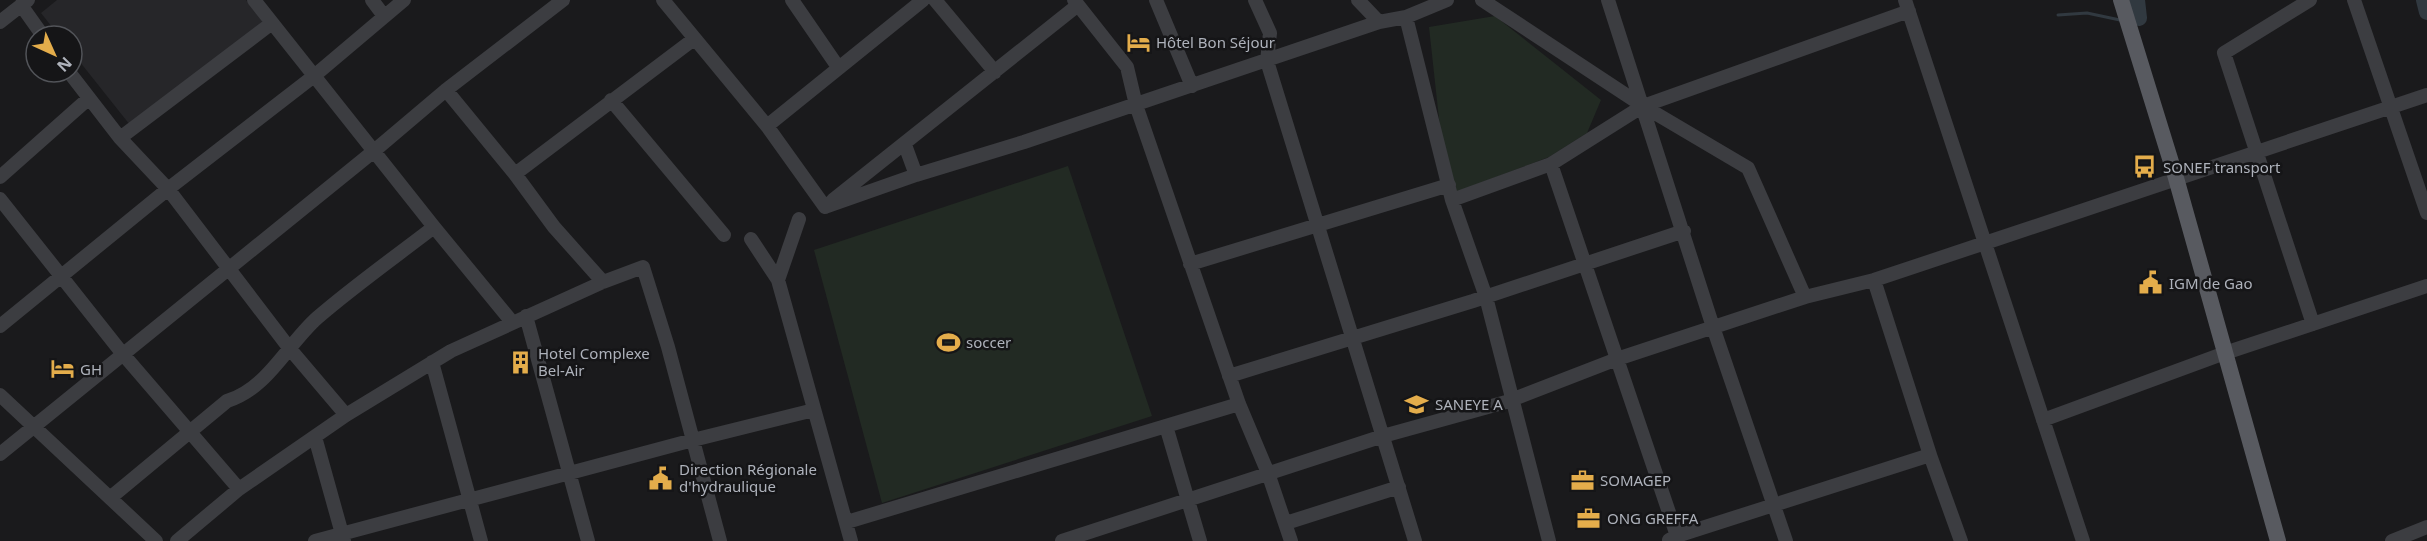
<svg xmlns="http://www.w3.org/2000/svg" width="2427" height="541" viewBox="0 0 2427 541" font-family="'Noto Sans',sans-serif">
  <rect width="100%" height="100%" fill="#1a1a1c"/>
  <path fill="#262629" d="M57,0H246L264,22L130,125L72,52V36H59L41,13Z"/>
  <path fill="#222a23" d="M1495,16L1601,100L1587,133L1549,157L1456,192L1440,128L1429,27Z
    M1068,166L1152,416L882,503L814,250Z"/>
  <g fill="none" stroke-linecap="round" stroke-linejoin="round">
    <path stroke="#313940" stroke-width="3" d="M2058,15L2087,13L2120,20"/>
    <path stroke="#313940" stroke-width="16" d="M2137,0L2139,18
      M2424,0L2427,12"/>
    <path stroke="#3c3d41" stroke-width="14" d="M254,0L434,227L512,322
      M372,0L384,16
      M663,0L767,126L825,207
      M792,0L838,67
      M935,0L995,72
      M1074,0L1127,67L1136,105L1239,404L1268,473L1291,541
      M1156,0L1192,86
      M1255,0L1270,33L1267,61L1415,541
      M1358,0L1379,22
      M1482,0L1643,106L1748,168L1805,297
      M1608,0L1713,327L1786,541
      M1905,0L2083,541
      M2310,0L2224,53L2313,324
      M2354,0L2427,213
      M21,5L43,36
      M1406,17L1452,200L1486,297L1549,541
      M0,22L28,0
      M69,72L120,138L168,189L290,349L346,415
      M446,90L515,174L554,227L603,282
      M611,100L724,235
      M767,126L923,0
      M120,138L272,23
      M905,145L916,175
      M1551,164L1677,536L1669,540
      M515,174L694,39
      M0,177L88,99
      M0,199L122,353L239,489
      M833,200L1078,5
      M1452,200L1551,164L1643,106L1909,11
      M825,207L916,175L1024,142L1379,22L1406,17L1447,0
      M751,239L778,280L851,541
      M1190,264L1449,185
      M778,280L799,219
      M1874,280L1930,455L1961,541
      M526,316L588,541
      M0,326L168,189L314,76L404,0
      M432,362L481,541
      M1229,376L1473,301L1684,231
      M0,395L156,541
      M2043,420L2225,353L2427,286
      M1166,426L1200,541
      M315,437L344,541
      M0,454L374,151L446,90L563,0
      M110,498L227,401C268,388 286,346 317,318C354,286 395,257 434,227
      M847,522L1239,404
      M1286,523L1399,487
      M1677,536L1930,455
      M177,541L239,489L346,415L451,351L603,282L643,267L668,347L720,541
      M315,541L693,440L814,410
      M1062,541L1383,436L1506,402L1617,359L1805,297L1874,280L1985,243L2427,95
      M2392,541L2427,527"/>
    <path stroke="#585a60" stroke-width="16" d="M2121,0L2176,178L2278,541"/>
  </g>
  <defs>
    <symbol id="hotel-bare" viewBox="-9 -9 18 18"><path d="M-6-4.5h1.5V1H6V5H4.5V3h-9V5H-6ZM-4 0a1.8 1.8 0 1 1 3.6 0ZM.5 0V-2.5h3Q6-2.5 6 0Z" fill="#e4ad4b" stroke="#151517" stroke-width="2.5" paint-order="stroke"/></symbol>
    <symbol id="bus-bare" viewBox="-9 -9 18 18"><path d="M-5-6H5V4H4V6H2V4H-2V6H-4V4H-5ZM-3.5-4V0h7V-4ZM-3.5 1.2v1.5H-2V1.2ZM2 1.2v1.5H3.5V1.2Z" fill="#e4ad4b" stroke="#151517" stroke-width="2.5" paint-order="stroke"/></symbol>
    <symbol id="civic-bare" viewBox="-9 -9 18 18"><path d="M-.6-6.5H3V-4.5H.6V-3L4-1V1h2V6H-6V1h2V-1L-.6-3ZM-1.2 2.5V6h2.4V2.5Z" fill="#e4ad4b" stroke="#151517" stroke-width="2.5" paint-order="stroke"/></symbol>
    <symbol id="stadium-bare" viewBox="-9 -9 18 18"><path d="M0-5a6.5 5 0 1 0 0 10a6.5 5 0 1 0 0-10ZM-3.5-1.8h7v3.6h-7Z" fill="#e4ad4b" stroke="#151517" stroke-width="2.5" paint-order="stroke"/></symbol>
    <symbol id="building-bare" viewBox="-9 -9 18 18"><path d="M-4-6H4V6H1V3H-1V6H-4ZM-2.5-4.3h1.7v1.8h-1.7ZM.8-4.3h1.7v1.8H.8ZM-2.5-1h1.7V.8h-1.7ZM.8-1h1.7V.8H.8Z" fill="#e4ad4b" stroke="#151517" stroke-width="2.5" paint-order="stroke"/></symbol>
    <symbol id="school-bare" viewBox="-9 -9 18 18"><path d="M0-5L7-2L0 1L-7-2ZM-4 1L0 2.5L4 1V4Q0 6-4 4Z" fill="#e4ad4b" stroke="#151517" stroke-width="2.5" paint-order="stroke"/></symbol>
    <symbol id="office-bare" viewBox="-9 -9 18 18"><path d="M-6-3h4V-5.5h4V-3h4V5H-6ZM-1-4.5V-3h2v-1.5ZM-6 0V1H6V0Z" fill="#e4ad4b" stroke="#151517" stroke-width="2.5" paint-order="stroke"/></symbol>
  </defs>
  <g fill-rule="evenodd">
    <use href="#hotel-bare" x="1122" y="26" width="33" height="33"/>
    <use href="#bus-bare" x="2128" y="150" width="33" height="33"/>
    <use href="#civic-bare" x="2134" y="266" width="33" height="33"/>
    <use href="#stadium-bare" x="932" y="326" width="33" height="33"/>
    <use href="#building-bare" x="504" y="346" width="33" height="33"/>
    <use href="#hotel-bare" x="46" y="352" width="33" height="33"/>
    <use href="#school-bare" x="1400" y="388" width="33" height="33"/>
    <use href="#civic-bare" x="644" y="462" width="33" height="33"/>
    <use href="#office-bare" x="1566" y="464" width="33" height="33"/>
    <use href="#office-bare" x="1572" y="502" width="33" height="33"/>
  </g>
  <g text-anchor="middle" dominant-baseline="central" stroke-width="5" stroke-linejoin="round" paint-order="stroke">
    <g font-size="15" fill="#aeb2bb" stroke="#151517" text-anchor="start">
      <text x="1156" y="42">Hôtel Bon Séjour</text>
      <text x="2163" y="167">SONEF transport</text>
      <text x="2169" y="283">IGM de Gao</text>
      <text x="966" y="342">soccer</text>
      <text x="538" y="353">Hotel Complexe<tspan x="538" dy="17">Bel-Air</tspan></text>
      <text x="80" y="369">GH</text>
      <text x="1435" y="404">SANEYE A</text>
      <text x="679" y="469">Direction Régionale<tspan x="679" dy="17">d'hydraulique</tspan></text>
      <text x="1600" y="480">SOMAGEP</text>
      <text x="1607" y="518">ONG GREFFA</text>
    </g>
  </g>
  <g transform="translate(54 54) rotate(135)"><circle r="28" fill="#151517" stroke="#525459" stroke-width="1.5"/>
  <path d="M0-4.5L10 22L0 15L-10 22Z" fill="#e4ad4b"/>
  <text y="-9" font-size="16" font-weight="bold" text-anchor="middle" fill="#aeb2bb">N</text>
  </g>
</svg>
